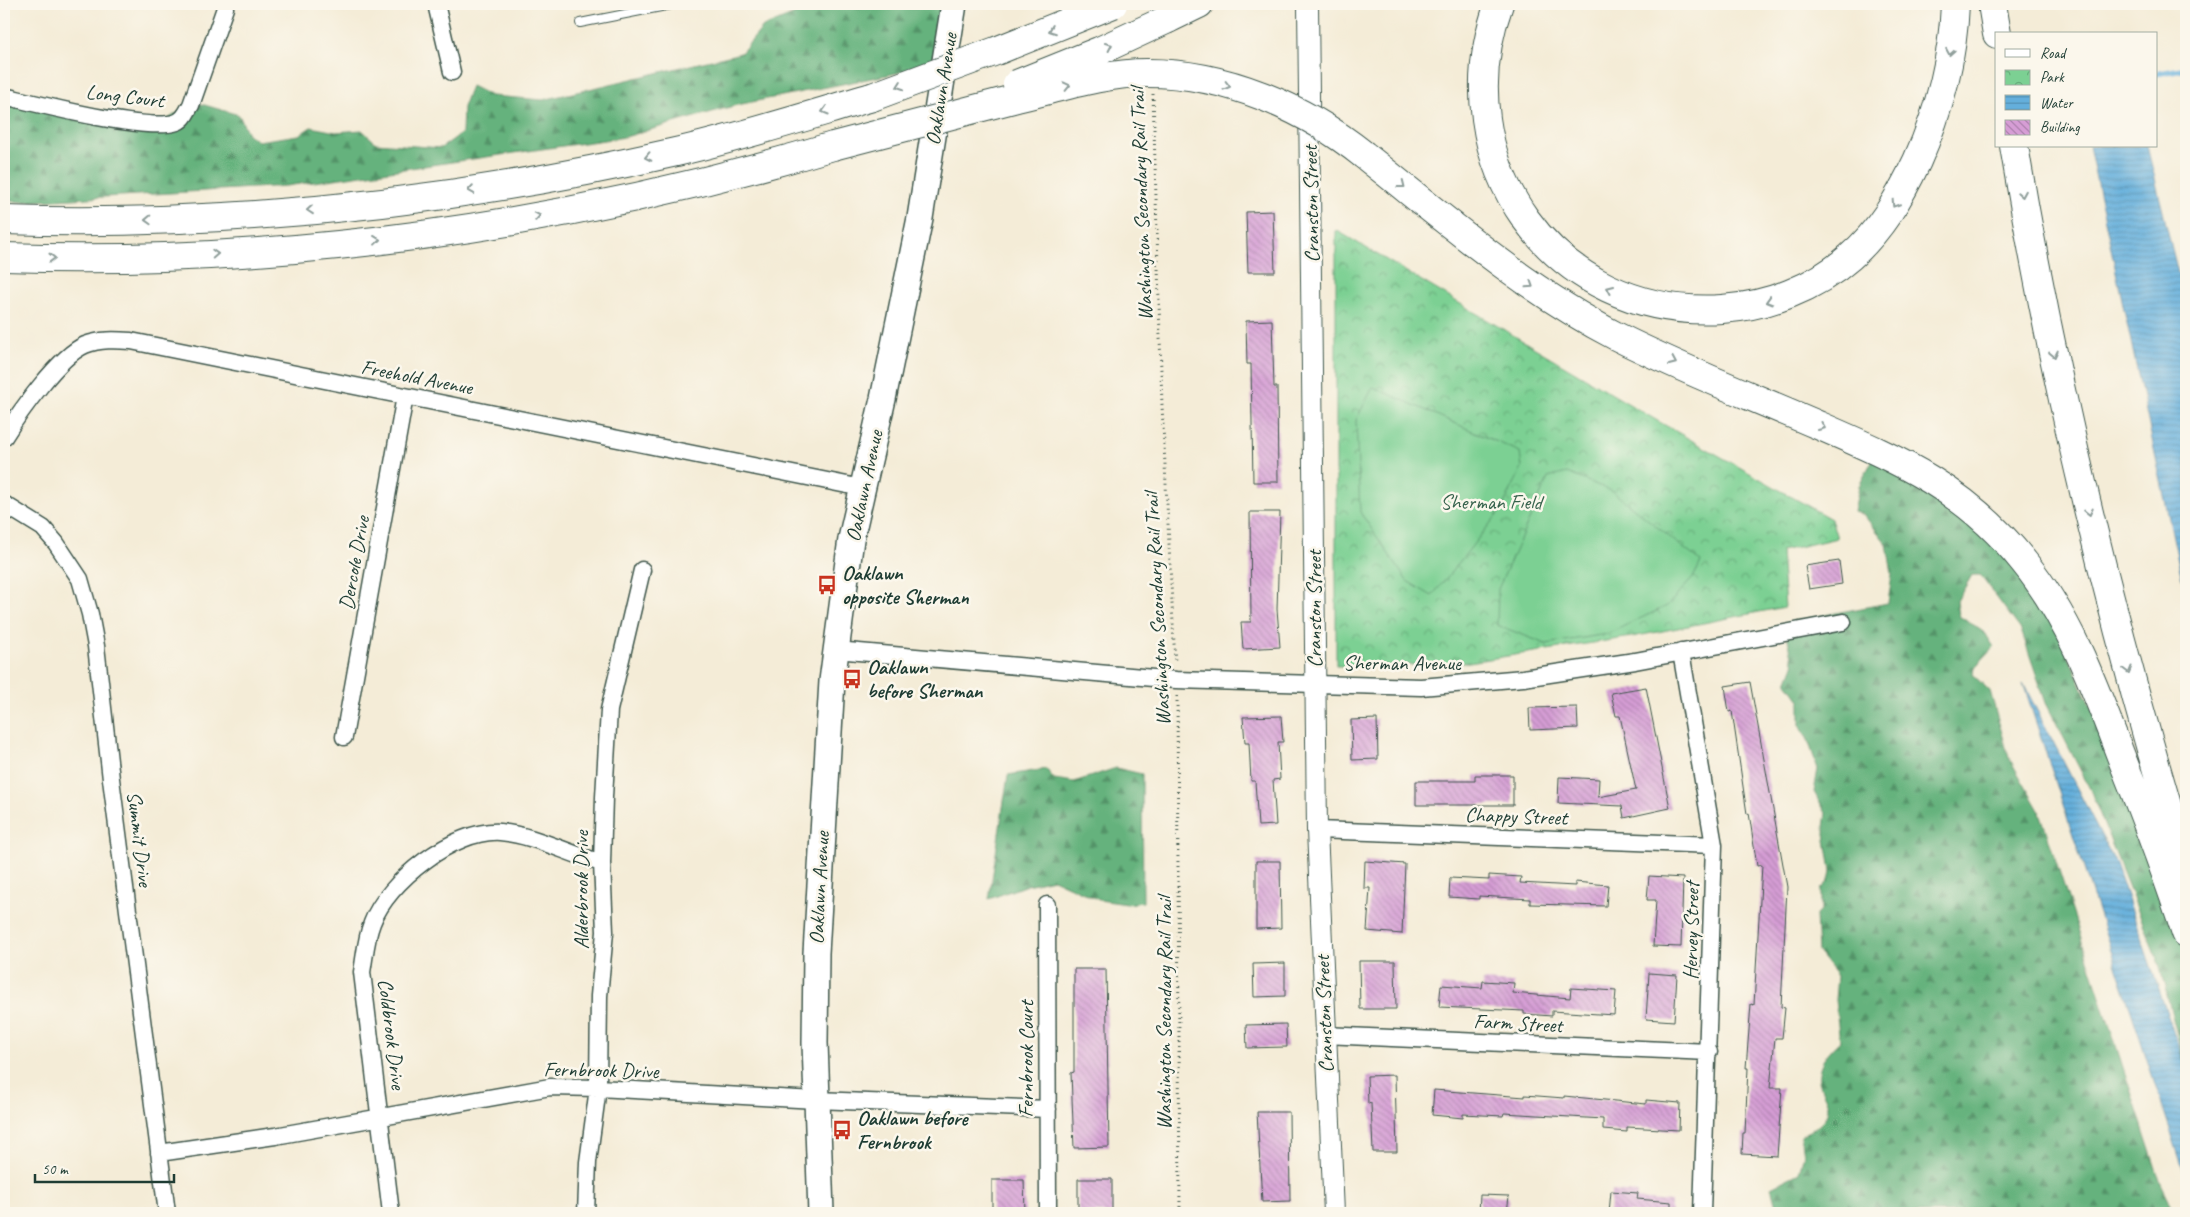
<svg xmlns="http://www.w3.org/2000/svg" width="2190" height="1217" viewBox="0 0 2190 1217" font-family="Caveat,sans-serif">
  <defs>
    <pattern id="forest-firs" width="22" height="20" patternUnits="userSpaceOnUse" patternTransform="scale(1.25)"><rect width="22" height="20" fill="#65b27d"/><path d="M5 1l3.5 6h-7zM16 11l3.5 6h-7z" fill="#539267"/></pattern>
    <pattern id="park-crowns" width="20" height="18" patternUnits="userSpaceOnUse" patternTransform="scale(1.25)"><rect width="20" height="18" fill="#7cd093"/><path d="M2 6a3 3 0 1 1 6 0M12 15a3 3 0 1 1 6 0" fill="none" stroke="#65aa79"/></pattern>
    <pattern id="water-rules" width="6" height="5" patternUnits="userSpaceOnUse" patternTransform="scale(1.25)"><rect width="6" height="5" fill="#64afdc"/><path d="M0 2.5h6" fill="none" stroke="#5290b3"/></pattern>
    <pattern id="building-back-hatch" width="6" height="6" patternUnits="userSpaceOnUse" patternTransform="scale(1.25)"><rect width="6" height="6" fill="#d69dd5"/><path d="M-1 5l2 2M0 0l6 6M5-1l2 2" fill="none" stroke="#ad81ae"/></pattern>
  </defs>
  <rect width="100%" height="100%" fill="#fbf7ec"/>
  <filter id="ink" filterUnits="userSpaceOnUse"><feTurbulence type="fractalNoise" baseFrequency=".02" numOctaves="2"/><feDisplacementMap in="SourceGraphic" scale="10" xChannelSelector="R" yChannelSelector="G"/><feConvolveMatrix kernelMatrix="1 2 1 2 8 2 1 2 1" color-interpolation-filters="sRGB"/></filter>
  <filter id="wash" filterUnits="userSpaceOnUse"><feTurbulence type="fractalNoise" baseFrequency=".0096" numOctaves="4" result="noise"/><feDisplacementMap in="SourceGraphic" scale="20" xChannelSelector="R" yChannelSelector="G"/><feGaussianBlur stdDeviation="1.12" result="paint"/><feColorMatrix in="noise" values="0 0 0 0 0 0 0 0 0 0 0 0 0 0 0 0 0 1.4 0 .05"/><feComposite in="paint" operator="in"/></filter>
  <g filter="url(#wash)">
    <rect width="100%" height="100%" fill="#f4ecd7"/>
    <path fill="url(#forest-firs)" stroke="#427858" d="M814,4H952L946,53L922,68L737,105L625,137L286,186L22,202L4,200V98L156,127L194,102L239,115L248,134L258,141L299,135L311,127L336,132L362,130L376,143L441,148L462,133L463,107L471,86L491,96L543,100L741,53L763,27L809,8Z
      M1881,452L2034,577L2165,876L2186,952V1070L2159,964L2090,789L2046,703L2021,630L1980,575H1972L1957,601L1959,616L1985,633L1994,647L1974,668L1973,675L1990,691L2009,758L2040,812L2161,1184L2175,1213H1778L1771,1187L1799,1173L1804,1154L1801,1135C1813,1131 1829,1121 1828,1106C1827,1097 1820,1089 1819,1080C1817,1064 1829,1051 1840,1041L1835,1000L1837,976L1818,952L1816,915L1821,910V889L1829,881L1831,871L1824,827L1826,813L1814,792L1818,769L1808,740L1800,725V700L1787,683L1794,665L1785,626L1793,621L1888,603L1892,574L1887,544L1863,514L1854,512L1859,486L1876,453Z
      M1116,768L1142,774L1143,902L1127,904L1099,900L1053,879L1027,885L989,899L1008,775L1046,769L1054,779L1074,782Z"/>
    <path fill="url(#park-crowns)" stroke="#4e8664" d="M1336,230L1656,420L1831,519L1837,538L1781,551L1785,607L1632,637L1456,664L1336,666Z"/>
    <path fill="#7cd093" stroke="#4e8664" d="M1373,387L1520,452L1522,468L1501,510L1432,596L1407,581L1360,512L1356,420Z
      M1567,473L1612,491L1701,562L1693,578L1667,606L1607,634L1546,644L1497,625L1498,589L1548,478Z"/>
    <path fill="url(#water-rules)" stroke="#427688" d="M2089,146H2147L2186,306V598Z
      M2023,683L2116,864L2186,1069V1178Z"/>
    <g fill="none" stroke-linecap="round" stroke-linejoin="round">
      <path stroke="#64afdc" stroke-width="5.5" d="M2156,74L2186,68"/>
    </g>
    <g id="blocks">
      <path fill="url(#building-back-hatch)" d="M1273,211L1275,272H1248L1246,212Z
        M1272,320L1274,387H1277L1278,482H1253L1251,364H1247L1246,321Z
        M1250,512H1280L1277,609L1280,647L1243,649L1241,622H1251Z
        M1839,561L1842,584L1809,589L1805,566Z
        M1750,682L1787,887L1781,1007L1785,1008L1782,1038H1775L1770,1088H1782L1777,1156L1742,1154L1743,1133H1745L1748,1068H1746L1751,1004L1754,1005L1762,865L1757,866L1749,813L1747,814L1732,711L1729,712L1725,686Z
        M1646,687L1670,808L1624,818L1622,806L1558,803L1559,777L1599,779L1598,797L1636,790L1620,716H1616L1611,693Z
        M1577,707L1578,728L1530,730L1529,708Z
        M1281,716L1283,742H1278L1280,779L1273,780L1276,825L1258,826L1255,781H1251L1249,743H1245L1243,717Z
        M1377,719L1378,759L1352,760L1351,720Z
        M1475,775H1513V805H1416V781H1475Z
        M1256,861H1280L1281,928L1256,929Z
        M1365,861L1405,864L1402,934L1367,931L1370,888H1364Z
        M1489,875L1521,877L1520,883L1575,886V882L1608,885L1606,906L1530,904V899L1479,896V899L1449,897L1450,878L1489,880Z
        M1649,876L1683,878L1681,947L1653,946L1656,900H1647Z
        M1359,961H1395L1396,1009H1360Z
        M1285,963V996L1254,997L1253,964Z
        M1074,969H1106L1109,1147L1074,1148L1071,1073L1074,1072Z
        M1649,973L1677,975L1674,1021L1646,1019Z
        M1483,981L1514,983L1513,993L1570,998L1571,988L1616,991L1614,1015L1552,1011V1016L1524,1014V1011L1439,1007L1441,985L1482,988Z
        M1286,1024L1287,1047L1247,1048L1246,1025Z
        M1395,1075L1397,1152H1373L1371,1103L1368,1104L1367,1076Z
        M1434,1090L1525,1097V1095L1564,1098V1096L1646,1104V1100L1680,1103L1679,1130L1627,1127V1132L1603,1130V1119L1504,1113L1503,1116L1463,1114V1118L1432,1115Z
        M1257,1112H1289L1290,1201L1262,1202Z
        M1078,1179H1112V1213H1078Z
        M992,1180H1024L1025,1213H992Z
        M1611,1191L1638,1193L1637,1199L1671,1202V1213H1609Z
        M1480,1195L1509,1196L1507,1213H1479Z"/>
    </g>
  </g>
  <g filter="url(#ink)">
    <use href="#blocks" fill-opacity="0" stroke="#3f574c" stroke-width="1"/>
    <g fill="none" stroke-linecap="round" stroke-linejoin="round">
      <defs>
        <path id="service" d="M580,23L676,4"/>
        <path id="minor" d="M436,4L452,72
          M4,96C38,104 149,133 177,122C185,119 187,111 191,105L225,8
          M4,437C19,413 59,356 85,345C100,339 116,340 131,341L862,488
          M4,504L43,528L56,543L80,579L90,614L96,646L111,779L167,1213
          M836,650L1176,680L1421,687L1523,678L1635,661L1843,622
          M1681,652L1714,845L1702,1213
          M344,737L405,396
          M1317,830L1714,845
          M1047,905L1048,1213
          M1324,1035L1709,1052
          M159,1153L275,1136L550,1087L598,1088L816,1100L1048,1109
          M391,1213L362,972C365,955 366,938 372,923C387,882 454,829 500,832C535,835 568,854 602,863
          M586,1213L588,1162L598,1088L599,996L605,932L602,863L604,797L609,710L642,570"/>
        <path id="tertiary" d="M1308,4L1317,830L1334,1213"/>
        <path id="primary" d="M821,1213L815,1043L816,953L832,681L851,539L883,399L920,218L954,4"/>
        <path id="motorway" d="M1499,4C1442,160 1553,320 1722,309C1768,306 1815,288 1850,257C1880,231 1900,197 1917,161C1939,112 1953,58 1955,4
          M1992,4L1997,34
          M1168,19L1199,4
          M2014,146C2055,391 2114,632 2186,869
          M1364,155C1445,219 1523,288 1616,336C1681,369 1751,396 1818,425C1901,461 1966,489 2024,562C2071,620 2096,691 2122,759C2145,817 2167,874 2186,933
          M4,220C229,227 456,202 676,152C742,137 807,116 872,97
          M4,257C283,266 566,226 833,146"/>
      </defs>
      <use href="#service" stroke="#3f574c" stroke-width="10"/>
      <use href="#minor" stroke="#3f574c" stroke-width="19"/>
      <use href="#tertiary" stroke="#3f574c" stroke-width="22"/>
      <use href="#primary" stroke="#3f574c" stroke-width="28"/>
      <use href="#motorway" stroke="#3f574c" stroke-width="30"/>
      <path stroke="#3f574c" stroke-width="3" stroke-dasharray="1 4" stroke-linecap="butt" d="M1153,94L1162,405L1175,663
        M1177,696L1180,1213"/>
      <use href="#service" stroke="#fff" stroke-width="8"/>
      <use href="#minor" stroke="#fff" stroke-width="16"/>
      <use href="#tertiary" stroke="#fff" stroke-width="20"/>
      <use href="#primary" stroke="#fff" stroke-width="25"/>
      <use href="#motorway" stroke="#fff" stroke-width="28"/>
      <defs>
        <path id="motorway-bridge" d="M1017,84L1099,51L1168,19
          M872,97L996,51L1113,4
          M833,146C895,130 956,114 1017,98C1059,88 1104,73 1147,73C1225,73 1304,107 1364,155"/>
      </defs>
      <use href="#motorway-bridge" stroke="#3f574c" stroke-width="30" stroke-linecap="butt"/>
      <use href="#motorway-bridge" stroke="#fff" stroke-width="28"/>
    </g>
    <defs><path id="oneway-chevron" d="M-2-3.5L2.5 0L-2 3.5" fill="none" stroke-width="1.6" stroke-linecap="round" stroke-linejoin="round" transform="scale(1.25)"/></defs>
    <g stroke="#8f9e9a">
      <use href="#oneway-chevron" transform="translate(1052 30) rotate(159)"/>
      <use href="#oneway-chevron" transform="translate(1109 46) rotate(-25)"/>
      <use href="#oneway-chevron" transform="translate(1950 52) rotate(100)"/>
      <use href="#oneway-chevron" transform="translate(900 86) rotate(160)"/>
      <use href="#oneway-chevron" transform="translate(1067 86) rotate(-13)"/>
      <use href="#oneway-chevron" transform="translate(1227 86) rotate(14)"/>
      <use href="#oneway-chevron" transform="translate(825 111) rotate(163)"/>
      <use href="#oneway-chevron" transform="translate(648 157) rotate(168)"/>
      <use href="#oneway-chevron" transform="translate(1402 185) rotate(38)"/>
      <use href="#oneway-chevron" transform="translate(471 190) rotate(171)"/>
      <use href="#oneway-chevron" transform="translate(2022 194) rotate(80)"/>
      <use href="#oneway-chevron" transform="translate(1895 204) rotate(123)"/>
      <use href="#oneway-chevron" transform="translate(310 210) rotate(175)"/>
      <use href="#oneway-chevron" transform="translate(537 216) rotate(-10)"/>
      <use href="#oneway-chevron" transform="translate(148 220) rotate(178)"/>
      <use href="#oneway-chevron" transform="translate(377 240) rotate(-7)"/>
      <use href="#oneway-chevron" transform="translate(215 254) rotate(-3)"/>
      <use href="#oneway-chevron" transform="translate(52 258)"/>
      <use href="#oneway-chevron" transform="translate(1530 285) rotate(33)"/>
      <use href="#oneway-chevron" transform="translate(1610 289) rotate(-156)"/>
      <use href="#oneway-chevron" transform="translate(1769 301) rotate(163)"/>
      <use href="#oneway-chevron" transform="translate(2054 354) rotate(78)"/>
      <use href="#oneway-chevron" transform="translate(1673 362) rotate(24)"/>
      <use href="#oneway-chevron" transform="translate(1822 427) rotate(24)"/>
      <use href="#oneway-chevron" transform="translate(2089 512) rotate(77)"/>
      <use href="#oneway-chevron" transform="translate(2128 670) rotate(75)"/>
    </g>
  </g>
  <defs>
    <symbol id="bus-bare" viewBox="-9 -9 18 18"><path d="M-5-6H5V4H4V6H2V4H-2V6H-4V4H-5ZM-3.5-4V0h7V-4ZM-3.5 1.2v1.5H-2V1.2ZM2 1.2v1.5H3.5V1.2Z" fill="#c8321e" stroke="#fbf7ec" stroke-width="2.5" paint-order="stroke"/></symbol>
  </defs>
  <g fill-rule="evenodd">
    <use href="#bus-bare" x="813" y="571" width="28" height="28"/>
    <use href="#bus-bare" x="838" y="665" width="28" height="28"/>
    <use href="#bus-bare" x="828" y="1116" width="28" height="28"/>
  </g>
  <g text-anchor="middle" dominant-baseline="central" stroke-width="5" stroke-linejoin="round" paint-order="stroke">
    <g font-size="21" fill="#1f3d34" stroke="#fbf7ec">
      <text transform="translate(941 89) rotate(-81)">Oaklawn Avenue</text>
      <text transform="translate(125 96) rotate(7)">Long Court</text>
      <text transform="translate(1141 204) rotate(-92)">Washington Secondary Rail Trail</text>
      <text transform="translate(1311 204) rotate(-91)">Cranston Street</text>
      <text transform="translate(417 377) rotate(11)">Freehold Avenue</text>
      <text transform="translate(864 486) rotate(-78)">Oaklawn Avenue</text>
      <text transform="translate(354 563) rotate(-80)">Dercole Drive</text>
      <text transform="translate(1157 609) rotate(-93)">Washington Secondary Rail Trail</text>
      <text transform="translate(1314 609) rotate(-90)">Cranston Street</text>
      <text x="1402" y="663">Sherman Avenue</text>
      <text transform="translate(1516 816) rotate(2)">Chappy Street</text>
      <text transform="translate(140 839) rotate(83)">Summit Drive</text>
      <text transform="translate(819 888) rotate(-87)">Oaklawn Avenue</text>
      <text transform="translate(581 890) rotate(-90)">Alderbrook Drive</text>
      <text transform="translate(1691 931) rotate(-89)">Hervey Street</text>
      <text transform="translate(1164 1013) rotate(-90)">Washington Secondary Rail Trail</text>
      <text transform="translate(1324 1014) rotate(-92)">Cranston Street</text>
      <text transform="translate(1518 1023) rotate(3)">Farm Street</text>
      <text transform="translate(392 1034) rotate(83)">Coldbrook Drive</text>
      <text transform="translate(1026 1059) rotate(-90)">Fernbrook Court</text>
      <text transform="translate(601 1070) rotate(1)">Fernbrook Drive</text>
    </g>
    <g font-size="21" fill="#36624c" stroke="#fbf7ec">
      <text x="1491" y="502">Sherman Field</text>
    </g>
    <g font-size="21" font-weight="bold" fill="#1f3d34" stroke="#fbf7ec" text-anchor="start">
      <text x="842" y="573">Oaklawn<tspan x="842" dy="24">opposite Sherman</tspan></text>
      <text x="867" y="667">Oaklawn<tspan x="867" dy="24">before Sherman</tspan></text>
      <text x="857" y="1118">Oaklawn before<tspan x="857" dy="24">Fernbrook</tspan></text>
    </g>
  </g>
  <rect width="2190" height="1217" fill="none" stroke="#fbf7ec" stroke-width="20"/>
  <rect x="1995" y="32" width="162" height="115" fill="#fbf7ec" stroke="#a3ada2"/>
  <rect x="2005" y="49" width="25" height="8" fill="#ffffff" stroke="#a3ada2"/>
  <text x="2040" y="58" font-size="15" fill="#1f3d34">Road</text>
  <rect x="2005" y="70" width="25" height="15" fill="url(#park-crowns)" stroke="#a3ada2"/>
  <text x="2040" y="82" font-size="15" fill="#1f3d34">Park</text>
  <rect x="2005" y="95" width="25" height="15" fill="url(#water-rules)" stroke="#a3ada2"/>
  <text x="2040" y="108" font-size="15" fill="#1f3d34">Water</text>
  <rect x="2005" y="120" width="25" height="15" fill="url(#building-back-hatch)" stroke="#a3ada2"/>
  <text x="2040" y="132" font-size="15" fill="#1f3d34">Building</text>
  <path d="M35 1174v8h139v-8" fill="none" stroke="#1f3d34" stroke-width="2.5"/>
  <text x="42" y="1174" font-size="15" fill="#1f3d34" stroke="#fbf7ec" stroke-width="4" paint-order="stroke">50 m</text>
</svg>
